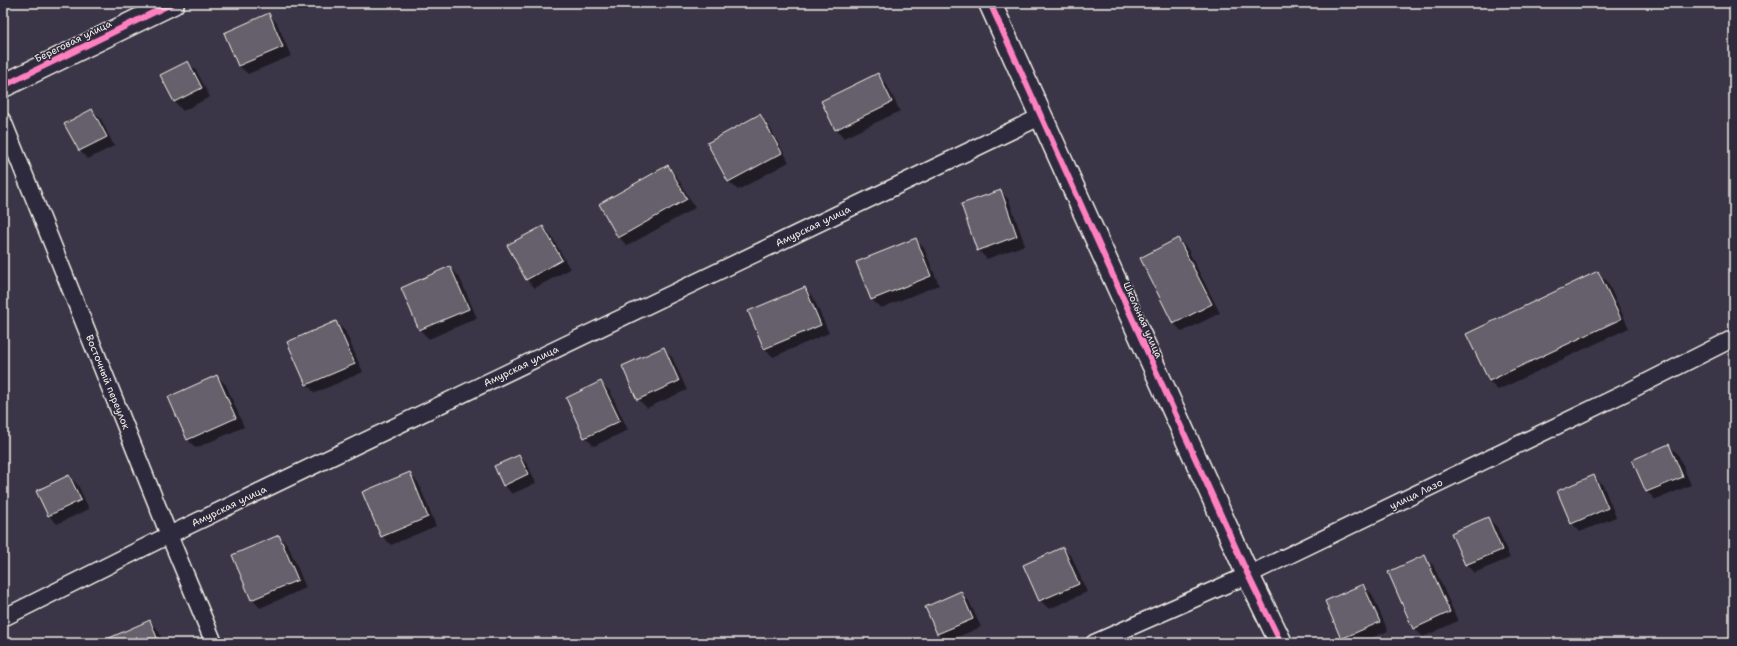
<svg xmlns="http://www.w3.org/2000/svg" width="1737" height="646" viewBox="0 0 1737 646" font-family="'Shantell Sans',sans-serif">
  <rect width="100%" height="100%" fill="#3b3647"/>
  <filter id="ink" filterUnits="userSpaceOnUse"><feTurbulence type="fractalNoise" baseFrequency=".025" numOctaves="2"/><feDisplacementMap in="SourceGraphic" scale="8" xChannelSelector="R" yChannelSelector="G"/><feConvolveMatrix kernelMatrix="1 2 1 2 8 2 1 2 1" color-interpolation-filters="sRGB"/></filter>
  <g filter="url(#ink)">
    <path fill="#0007" d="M269,15L277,23L291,56L248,74L239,66L225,33Z
      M187,62L196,70L210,97L183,111L175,102L161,75Z
      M877,74L886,83L900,111L844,138L836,129Z
      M92,111L101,119L114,146L88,159L80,151L66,124Z
      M760,115L768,124L789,162L738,190L729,182L708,144Z
      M668,166L676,175L695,208L627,246L619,237Z
      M1001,191L1009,200L1025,245L987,259L978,250Z
      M543,227L551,235L570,269L535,288L526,279Z
      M916,239L924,248L939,285L881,308L872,300Z
      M1178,239L1187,248L1220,313L1182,332L1174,323Z
      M3,241L7,248L3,250Z
      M450,268L459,276L477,318L429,339L420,330L402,288Z
      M1598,272L1607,281L1629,328L1498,390L1489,381L1468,334Z
      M805,288L813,297L829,333L773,357L765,349Z
      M336,322L345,331L363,372L315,393L306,384Z
      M663,349L672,357L687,390L647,408L638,399Z
      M217,376L226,385L244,427L196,448L187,439Z
      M601,383L610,391L628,430L594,446L585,437Z
      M1669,445L1678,454L1691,485L1656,500L1647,492L1634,460Z
      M519,456L528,465L536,483L512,494L504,485Z
      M409,474L418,482L436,526L391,545L382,536Z
      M69,476L78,485L89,509L57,524L49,516L37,492Z
      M1594,477L1603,485L1616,517L1580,532L1572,523Z
      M1488,518L1497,527L1510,558L1474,573L1466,564Z
      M279,536L288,545L306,588L260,608L252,599Z
      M1063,549L1072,557L1087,592L1049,609L1040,600Z
      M1424,557L1433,565L1458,621L1423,637L1414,628Z
      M1363,586L1372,594L1388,631L1360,643H1346L1342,638Z
      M961,593L969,601L981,627L946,642L938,634L926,608Z
      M150,621L158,630L164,643H100Z"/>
    <path fill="#65616c" stroke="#f4f1e8" d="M269,13L283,47L238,66L224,33Z
      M188,61L202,88L174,102L160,75Z
      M878,73L892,102L835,130L821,101Z
      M92,109L107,137L79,151L64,124Z
      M760,114L782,153L728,182L707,143Z
      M668,165L687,199L618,238L599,204Z
      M1001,190L1017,236L977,251L961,204Z
      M543,226L562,260L526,280L507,245Z
      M916,238L931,276L871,300L856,262Z
      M1178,238L1212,304L1173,324L1140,258Z
      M450,266L469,309L419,330L401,288Z
      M1598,271L1621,319L1489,381L1466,334Z
      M805,287L821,325L764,349L748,311Z
      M336,321L355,364L306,385L287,342Z
      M664,347L679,381L637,400L622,366Z
      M217,375L236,418L187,440L168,397Z
      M601,381L620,421L584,438L566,398Z
      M1669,444L1683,477L1646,492L1632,460Z
      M519,455L528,474L503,486L494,466Z
      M410,472L428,517L381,537L362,492Z
      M69,475L81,500L48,516L36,491Z
      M1594,475L1608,508L1571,524L1557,491Z
      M1488,517L1502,550L1465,565L1451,533Z
      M279,535L298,580L251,600L232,555Z
      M1063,547L1079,584L1039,601L1023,565Z
      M1425,555L1450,612L1413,629L1388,572Z
      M1363,584L1380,622L1341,639L1325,601Z
      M961,591L973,619L937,634L925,607Z
      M150,620L159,643H98Z"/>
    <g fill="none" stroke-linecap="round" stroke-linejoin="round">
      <defs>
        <path id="lane" d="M3,121L169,535L214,643
          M3,618L169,535L1040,117
          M1094,643L1248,575L1631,390L1734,338"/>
        <path id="street" d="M990,3L1248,575L1281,643
          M3,86L173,3"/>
      </defs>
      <use href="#lane" stroke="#f4f1e8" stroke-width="19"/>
      <use href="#street" stroke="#f4f1e8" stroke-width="25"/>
      <use href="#lane" stroke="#2f2a3d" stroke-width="16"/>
      <use href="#street" stroke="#2f2a3d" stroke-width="22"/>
      <defs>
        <path id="cycleway" d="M990,3L1248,575L1281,643
          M3,86L173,3"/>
      </defs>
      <use href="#cycleway" stroke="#2f2a3d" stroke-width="8"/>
      <use href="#cycleway" stroke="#ff80c0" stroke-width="6"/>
    </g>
  </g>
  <g text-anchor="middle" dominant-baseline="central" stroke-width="3" stroke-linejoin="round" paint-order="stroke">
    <g font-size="10" fill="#f4f1e8" stroke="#2f2a3d">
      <text transform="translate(73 41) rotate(-26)">Береговая улица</text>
      <text transform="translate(813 226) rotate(-26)">Амурская улица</text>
      <text transform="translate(1143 320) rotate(66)">Школьная улица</text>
      <text transform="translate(521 366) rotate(-26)">Амурская улица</text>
      <text transform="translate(108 382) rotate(68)">Восточный переулок</text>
      <text transform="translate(1416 494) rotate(-26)">улица Лазо</text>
      <text transform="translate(229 506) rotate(-26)">Амурская улица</text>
    </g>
  </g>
  <rect width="1737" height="646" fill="none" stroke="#2f2a3d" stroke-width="16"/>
  <rect x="8" y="8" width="1721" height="630" fill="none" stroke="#f4f1e8" stroke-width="1.5" filter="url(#ink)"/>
</svg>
